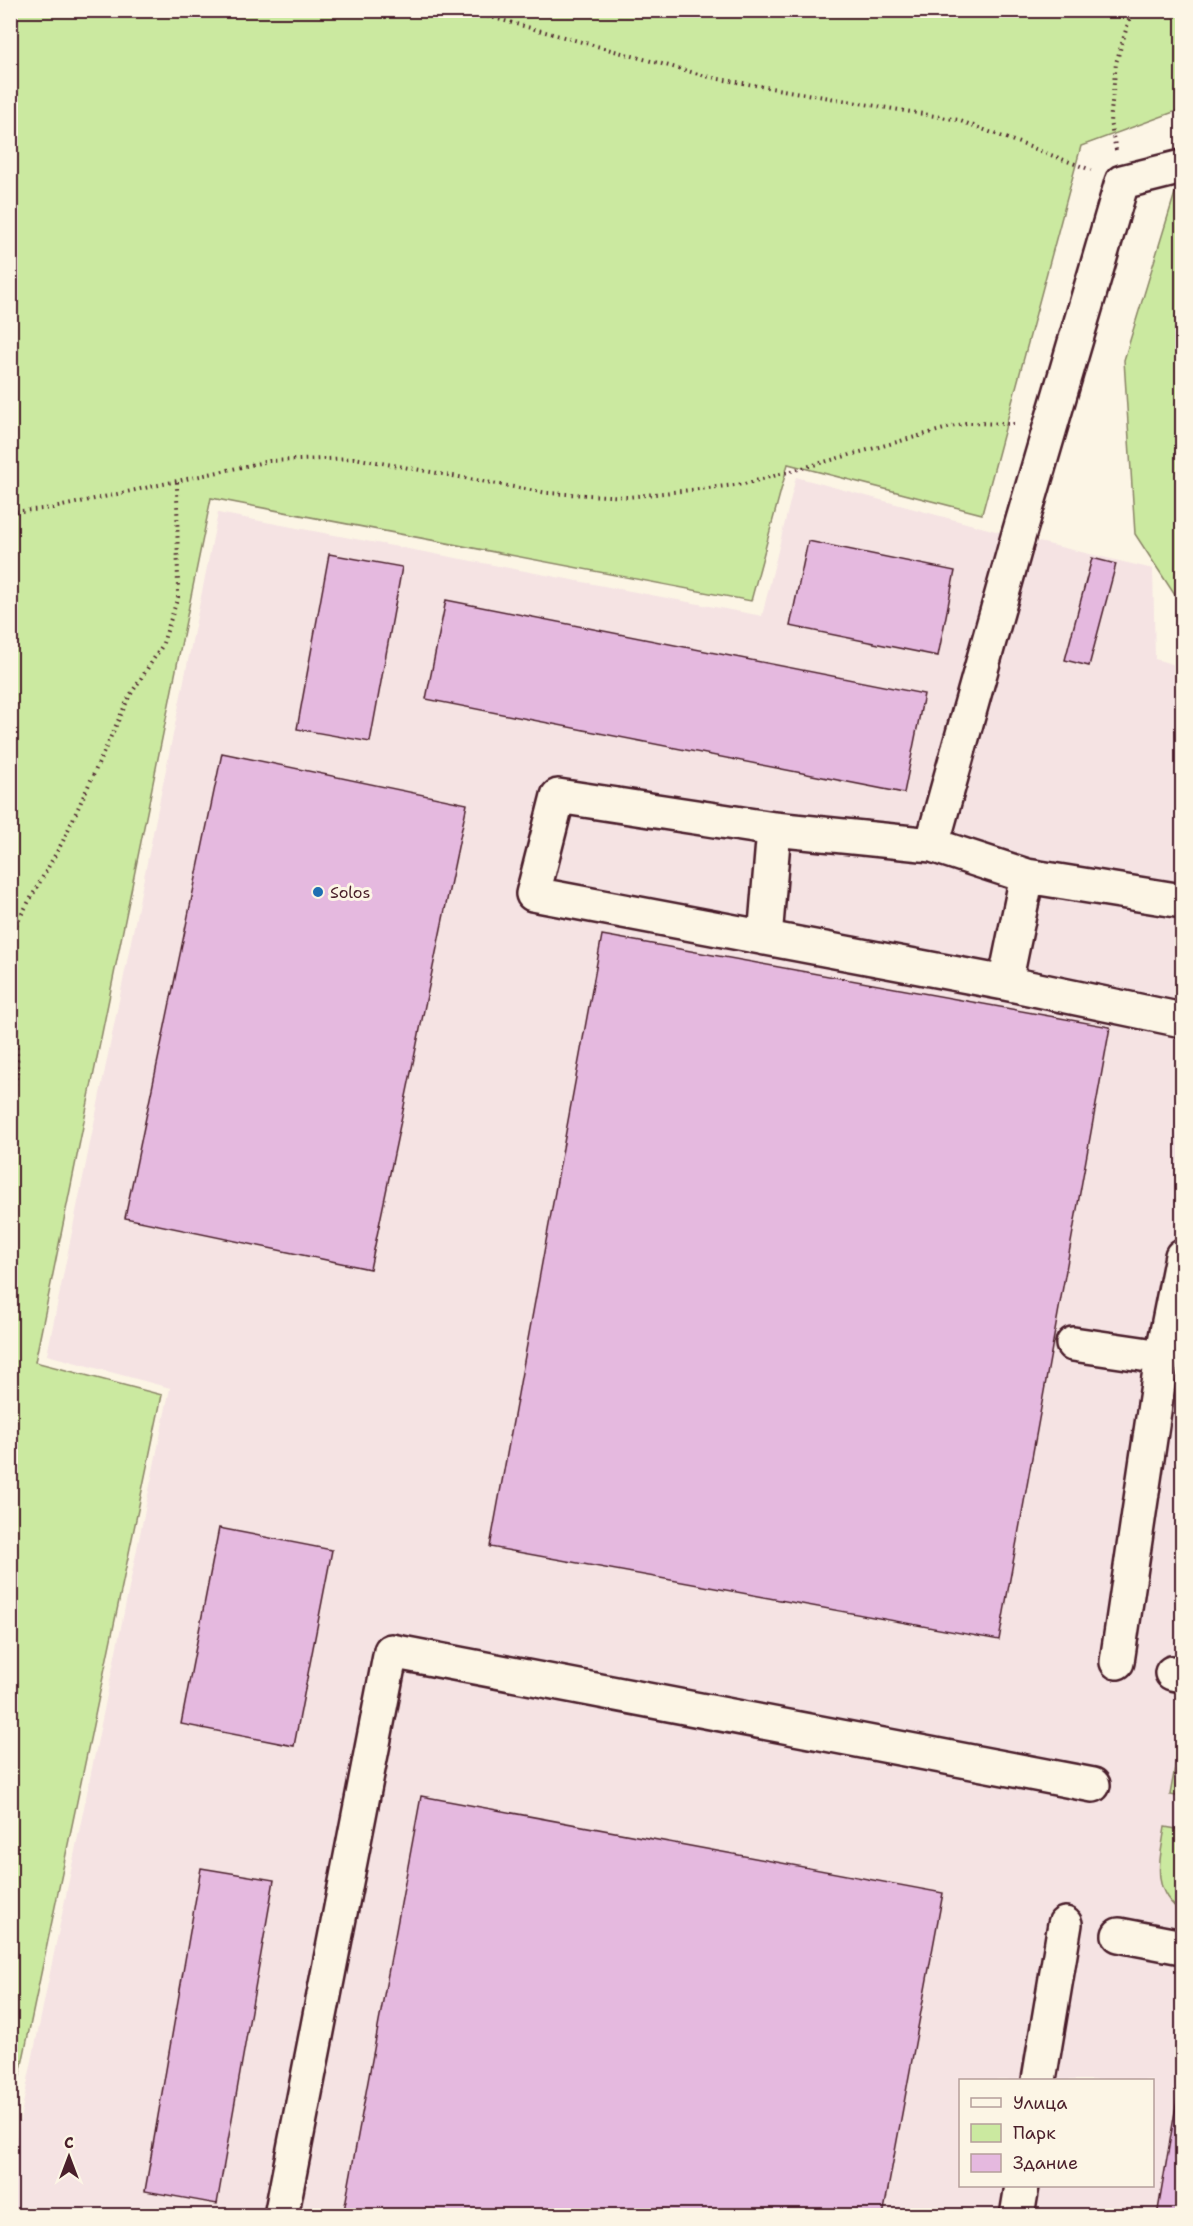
<svg xmlns="http://www.w3.org/2000/svg" width="1193" height="2226" viewBox="0 0 1193 2226" font-family="'Shantell Sans',sans-serif">
  <rect width="100%" height="100%" fill="#fcf5e5"/>
  <filter id="ink" filterUnits="userSpaceOnUse"><feTurbulence type="fractalNoise" baseFrequency=".0167" numOctaves="2"/><feDisplacementMap in="SourceGraphic" scale="12" xChannelSelector="R" yChannelSelector="G"/><feConvolveMatrix kernelMatrix="1 2 1 2 8 2 1 2 1" color-interpolation-filters="sRGB"/></filter>
  <g filter="url(#ink)">
    <path fill="#f5e3e3" fill-rule="evenodd" d="M796,477L1018,537L1153,569L1155,659L1182,667V2215L11,2216V2163L170,1388L47,1355L218,513L762,616ZM960,2080H1152V2186H960Z"/>
    <path fill="#cbe9a0" stroke="#8a8466" stroke-width="1.5" d="M11,10L1182,11V109L1081,146L982,514L788,464L751,601L211,498L35,1362L162,1395L11,2117Z
      M1175,193L1182,195V606L1135,534L1124,360Z
      M1182,1734V1797L1170,1795L1180,1739Z
      M1165,1827L1182,1830V1912C1150,1890 1160,1861 1165,1827Z"/>
    <path fill="#e5b9df" stroke="#4a1f2b" stroke-width="1.5" d="M808,541L955,571L938,656L790,626Z
      M329,554L402,567L370,742L297,729Z
      M1092,558L1116,564L1089,666L1065,660Z
      M446,600L924,694L904,793L426,699Z
      M222,753L467,804L370,1269L125,1218Z
      M602,935L1110,1027L999,1640L490,1547Z
      M219,1528L332,1550L294,1746L181,1724Z
      M421,1796L943,1893L883,2216H343Z
      M201,1868L274,1880L217,2204L145,2191Z
      M1182,2071V2216H1157Z"/>
    <g fill="none" stroke-linecap="round" stroke-linejoin="round">
      <defs>
        <path id="minor" d="M1182,167L1122,182L1018,537L932,845L1027,876L1182,901
          M932,845L774,829L558,796L533,894L1005,983L1182,1020
          M765,938L774,829
          M1005,983L1027,876
          M1073,1344L1162,1357
          M1117,1662L1162,1357L1182,1256
          M1172,1673L1182,1675
          M1119,1935L1182,1947
          M1039,2080L1065,1924
          M281,2216L391,1651L1093,1785
          M1017,2216L1022,2186"/>
      </defs>
      <use href="#minor" stroke="#4a1f2b" stroke-width="38"/>
      <path stroke="#4a1f2b" stroke-width="4" stroke-dasharray="1.5 4.5" stroke-linecap="butt" d="M452,10L487,16L713,78L958,120L1091,170
        M1116,150L1110,122L1116,63L1132,10
        M10,512L53,508L269,461L354,458L547,493L628,497L744,484L966,423L1017,424
        M10,935L63,841L129,697L162,646L178,597L177,481
        M10,1012C17,1042 22,1071 10,1101"/>
      <use href="#minor" stroke="#fcf5e5" stroke-width="33"/>
    </g>
  </g>
  <circle fill="#1f6fb2" stroke="#fcf5e5" stroke-width="2" cx="318" cy="892" r="6"/>
  <g text-anchor="middle" dominant-baseline="central" stroke-width="6" stroke-linejoin="round" paint-order="stroke">
    <g font-size="16" fill="#4a1f2b" stroke="#fcf5e5" text-anchor="start">
      <text x="330" y="892">Solos</text>
    </g>
  </g>
  <rect width="1193" height="2226" fill="none" stroke="#fcf5e5" stroke-width="36"/>
  <rect x="18" y="18" width="1157" height="2190" fill="none" stroke="#4a1f2b" stroke-width="2" filter="url(#ink)"/>
  <rect x="959" y="2079" width="195" height="108" fill="#fcf5e5" stroke="#b59f9b" stroke-width="1.5"/>
  <rect x="971" y="2098" width="30" height="9" fill="#fcf5e5" stroke="#b59f9b" stroke-width="1.5"/>
  <text x="1013" y="2109" font-size="18" fill="#4a1f2b">Улица</text>
  <rect x="971" y="2124" width="30" height="18" fill="#cbe9a0" stroke="#b59f9b" stroke-width="1.5"/>
  <text x="1013" y="2139" font-size="18" fill="#4a1f2b">Парк</text>
  <rect x="971" y="2154" width="30" height="18" fill="#e5b9df" stroke="#b59f9b" stroke-width="1.5"/>
  <text x="1013" y="2169" font-size="18" fill="#4a1f2b">Здание</text>
  <g transform="translate(69 2157)" stroke="#fcf5e5" stroke-width="4.5" paint-order="stroke">
  <path d="M0-4.5L10 22L0 15L-10 22Z" fill="#4a1f2b"/>
  <text y="-9" font-size="16" font-weight="bold" text-anchor="middle" fill="#4a1f2b">С</text>
  </g>
</svg>
